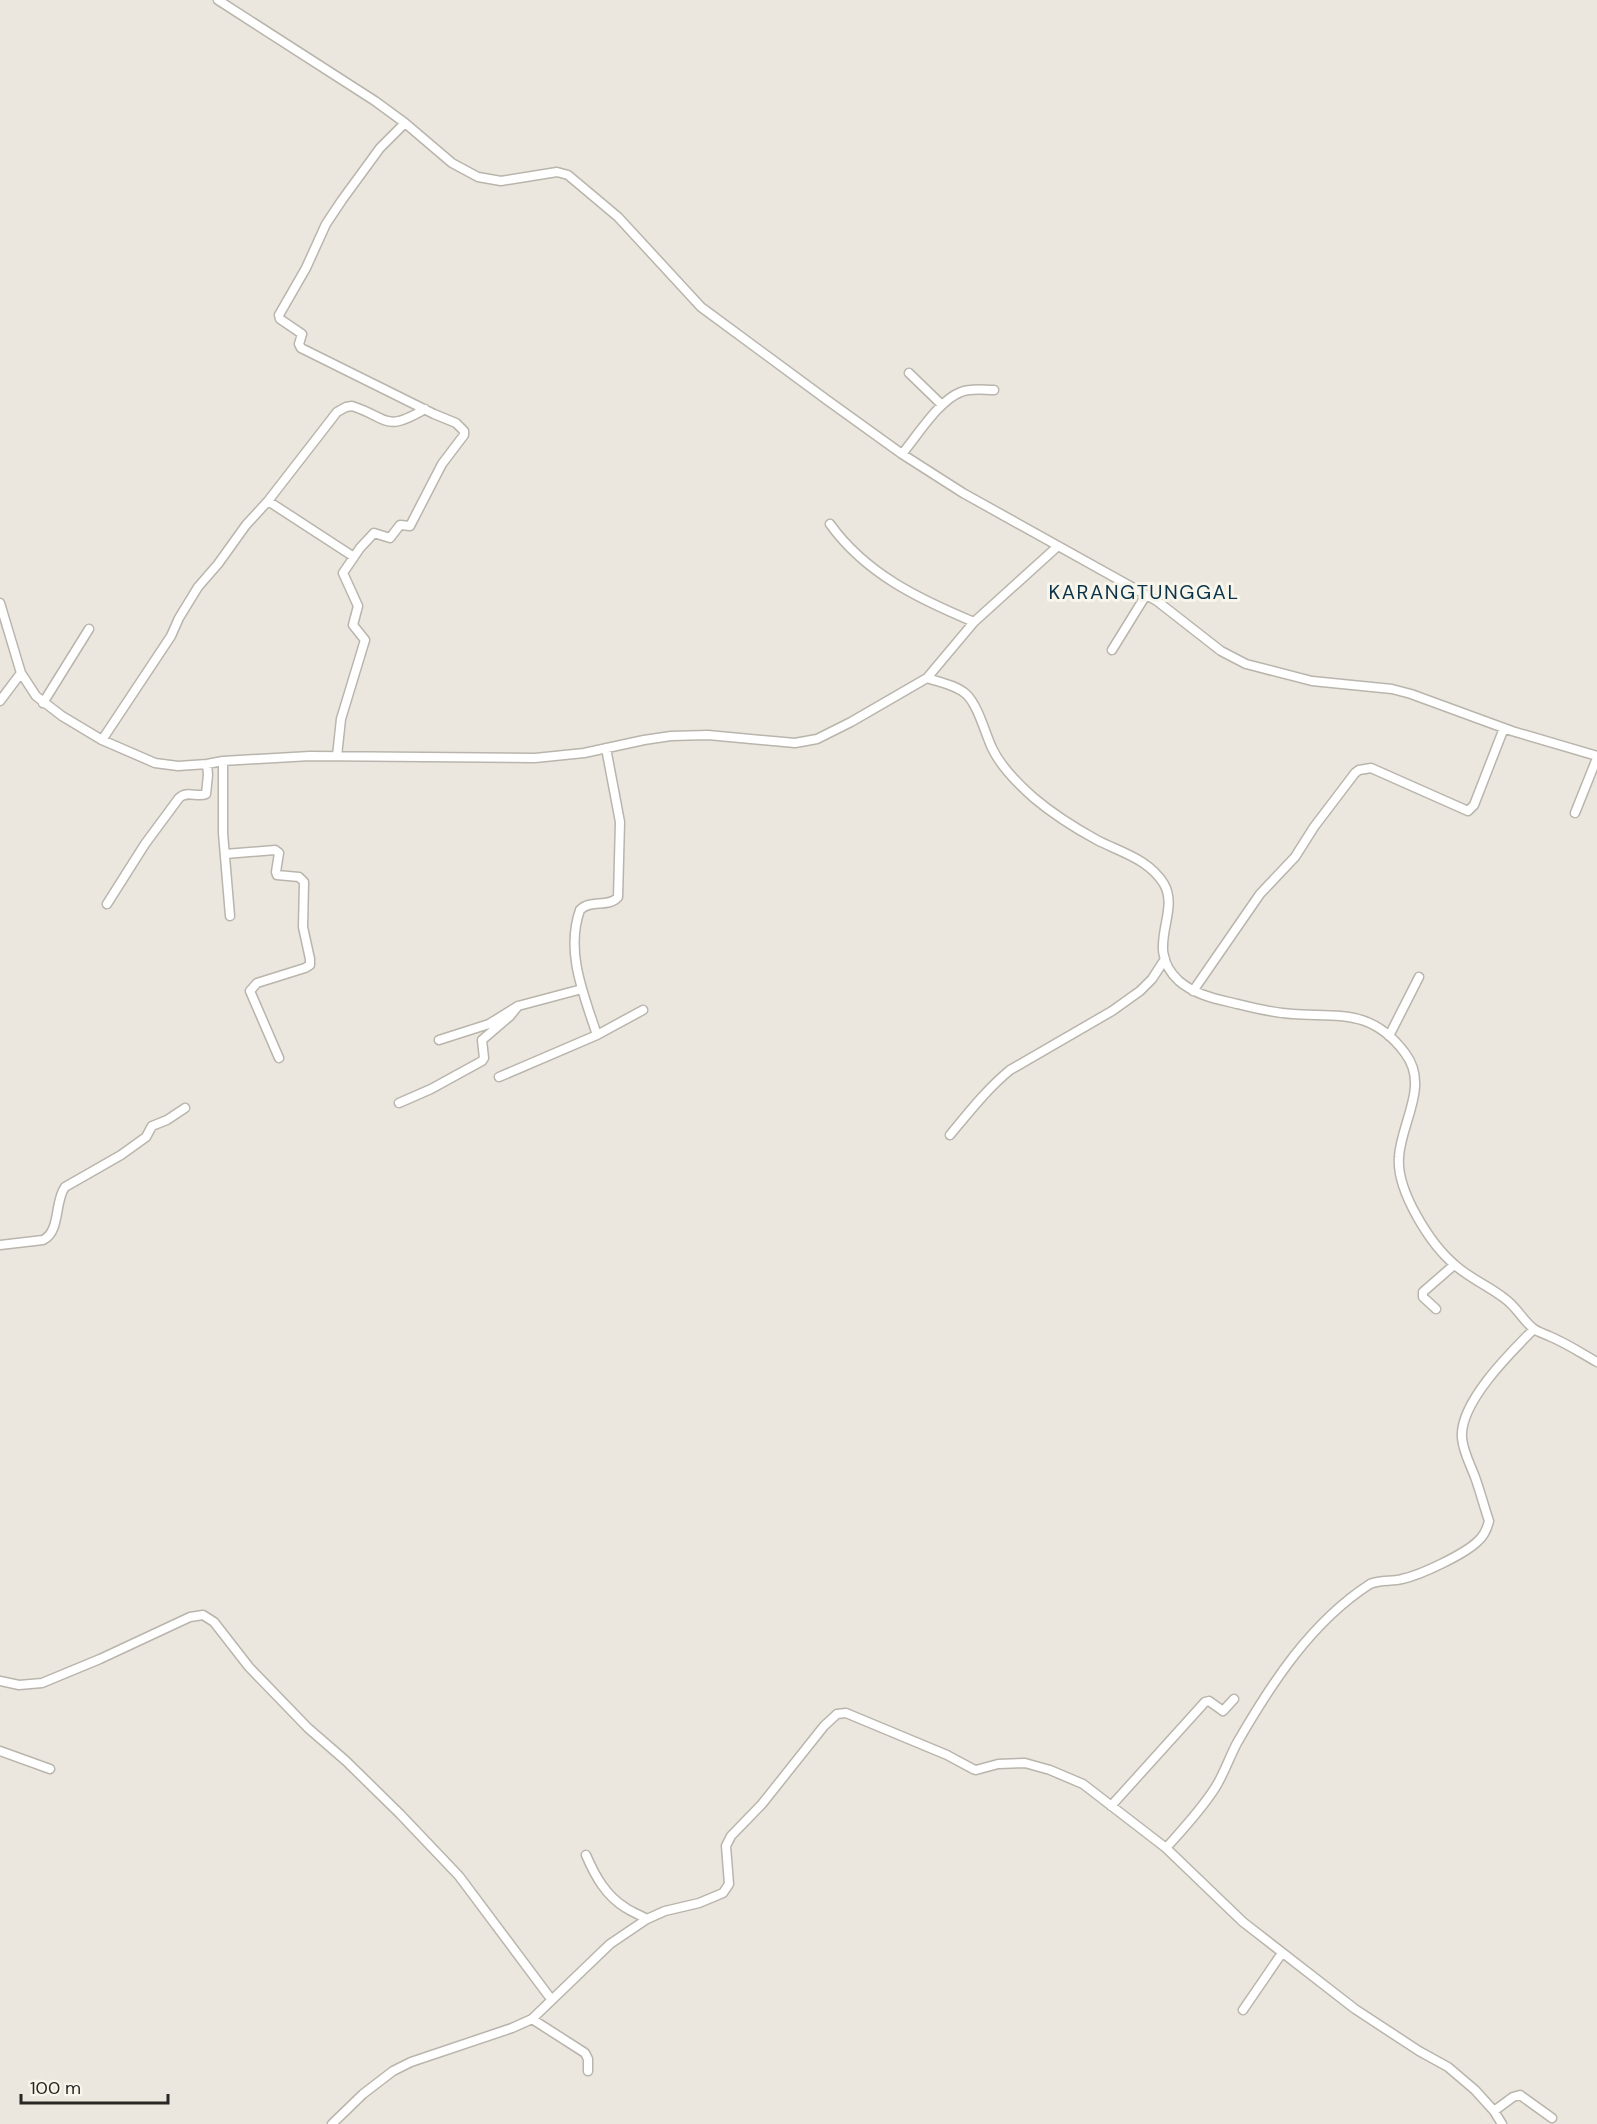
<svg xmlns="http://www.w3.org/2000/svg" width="1597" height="2124" viewBox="0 0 1597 2124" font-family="'DM Sans',sans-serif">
  <rect width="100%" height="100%" fill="#ebe7de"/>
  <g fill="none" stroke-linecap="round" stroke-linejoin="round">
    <defs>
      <path id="street" d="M218,0L375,101L405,123L452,163L478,177L501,181L557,172L568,175L618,217L701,307L827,400L902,454L963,493L1157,601L1221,651L1246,664L1312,681L1392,689L1411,694L1512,731L1597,756
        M909,373L942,405
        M902,454C917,436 939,400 961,392C971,388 983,390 994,390
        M268,501L354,557
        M830,524C866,574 919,599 974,622
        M0,603L21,673L36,696L62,716L102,740L155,763L178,766L207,764L223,761L310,756L535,758L584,753L644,740L671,736L708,735L795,743L817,739L851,722L927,678L974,622L1058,546
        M1112,650L1146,595
        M927,678C939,682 956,685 966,694C978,705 985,733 992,748C1001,767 1018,784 1034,798C1053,814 1075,828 1097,840C1120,852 1149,859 1164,884C1181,914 1143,948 1179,981C1193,993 1211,998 1229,1002C1250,1007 1271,1013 1293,1014C1340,1017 1372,1009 1405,1053C1430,1086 1401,1122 1399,1157C1396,1190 1430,1244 1455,1265C1469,1278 1489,1286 1504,1298C1517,1307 1523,1321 1534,1329C1538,1332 1545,1334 1549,1336C1566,1343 1581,1353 1597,1362
        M0,701L21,673
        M43,703L89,629
        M102,740L171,636L179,618L198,587L218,564L246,525L268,501L337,412L346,407L352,406C389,418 384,433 425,409
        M337,756L341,719L365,640L353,625L358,606L343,573L360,548L374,533L390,538L400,525L410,526L442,464L464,435V431L456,423L434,414L301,348L299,344L302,334L280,319L279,315L306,268L326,224L342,200L380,148L405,123
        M223,761V833L230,916
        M1575,813L1597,758
        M225,854L275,850L279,853L276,872L277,875L299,877L304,882L303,927L310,959V965L305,968L257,983L250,991L279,1058
        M107,904L145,844L179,798C187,790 198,798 206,794L208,775L207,764
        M1193,991L1260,894L1295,857L1314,827L1355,773L1359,770L1371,768L1468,811L1474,805L1504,728
        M597,1035C584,995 565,952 580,910C590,899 609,908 618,897L620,822L606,748
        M1389,1036L1419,977
        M439,1040L489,1024L518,1006L582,989
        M499,1077L597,1035L643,1010
        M399,1103L431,1089L482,1061L484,1058L482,1040L510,1016L518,1006
        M950,1135C969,1112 987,1089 1010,1070L1112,1011L1140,991L1152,979L1165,959
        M0,1245L43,1240C61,1231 54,1202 65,1187L121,1155L146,1137L152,1126L167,1120L185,1108
        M1436,1309L1423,1297V1292L1454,1265
        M0,1681L19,1685L42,1683L100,1659L190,1617L203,1615L214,1622L249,1667L308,1728L346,1761L400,1814L459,1876L551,1999
        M0,1751L50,1769
        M1111,1806L1205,1702L1209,1701L1223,1711L1234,1699
        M1166,1848C1183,1829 1201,1810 1215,1788C1224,1774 1229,1758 1237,1743C1271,1684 1311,1622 1370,1584C1381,1579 1391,1582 1402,1579C1421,1575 1465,1554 1478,1541C1484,1536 1487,1529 1489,1521C1484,1506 1480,1491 1475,1477C1470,1464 1463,1451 1462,1438C1459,1403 1511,1352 1534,1329
        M586,1855C595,1876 606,1896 626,1908C632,1912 640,1915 647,1919
        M1243,2010L1282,1953
        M532,2019L585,2053L588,2059V2071
        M1494,2111L1513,2097L1520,2095L1552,2118
        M332,2124L363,2094L393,2071L411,2062L512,2028L532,2019L610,1944L647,1919L665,1911L699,1903L723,1893L729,1884L726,1846L731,1836L762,1804L824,1726L837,1714L846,1713L947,1755L973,1769L976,1770L998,1764L1025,1763L1050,1770L1083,1784L1166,1848L1243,1922L1355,2009L1419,2051L1448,2067L1475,2090L1494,2111L1502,2124"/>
    </defs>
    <use href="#street" stroke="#b9b5ac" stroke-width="11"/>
    <use href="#street" stroke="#fff" stroke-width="8"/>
  </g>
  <g text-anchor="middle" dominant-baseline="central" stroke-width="6" stroke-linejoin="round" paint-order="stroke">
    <g font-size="20" letter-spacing="1.5" fill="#0b334a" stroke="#f8f5eb">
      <text x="1144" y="592">KARANGTUNGGAL</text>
    </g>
  </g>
  <path d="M21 2094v9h147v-9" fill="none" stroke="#282723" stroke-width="3"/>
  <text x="30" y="2094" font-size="18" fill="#282723" stroke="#f8f5eb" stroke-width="4.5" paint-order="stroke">100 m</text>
</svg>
